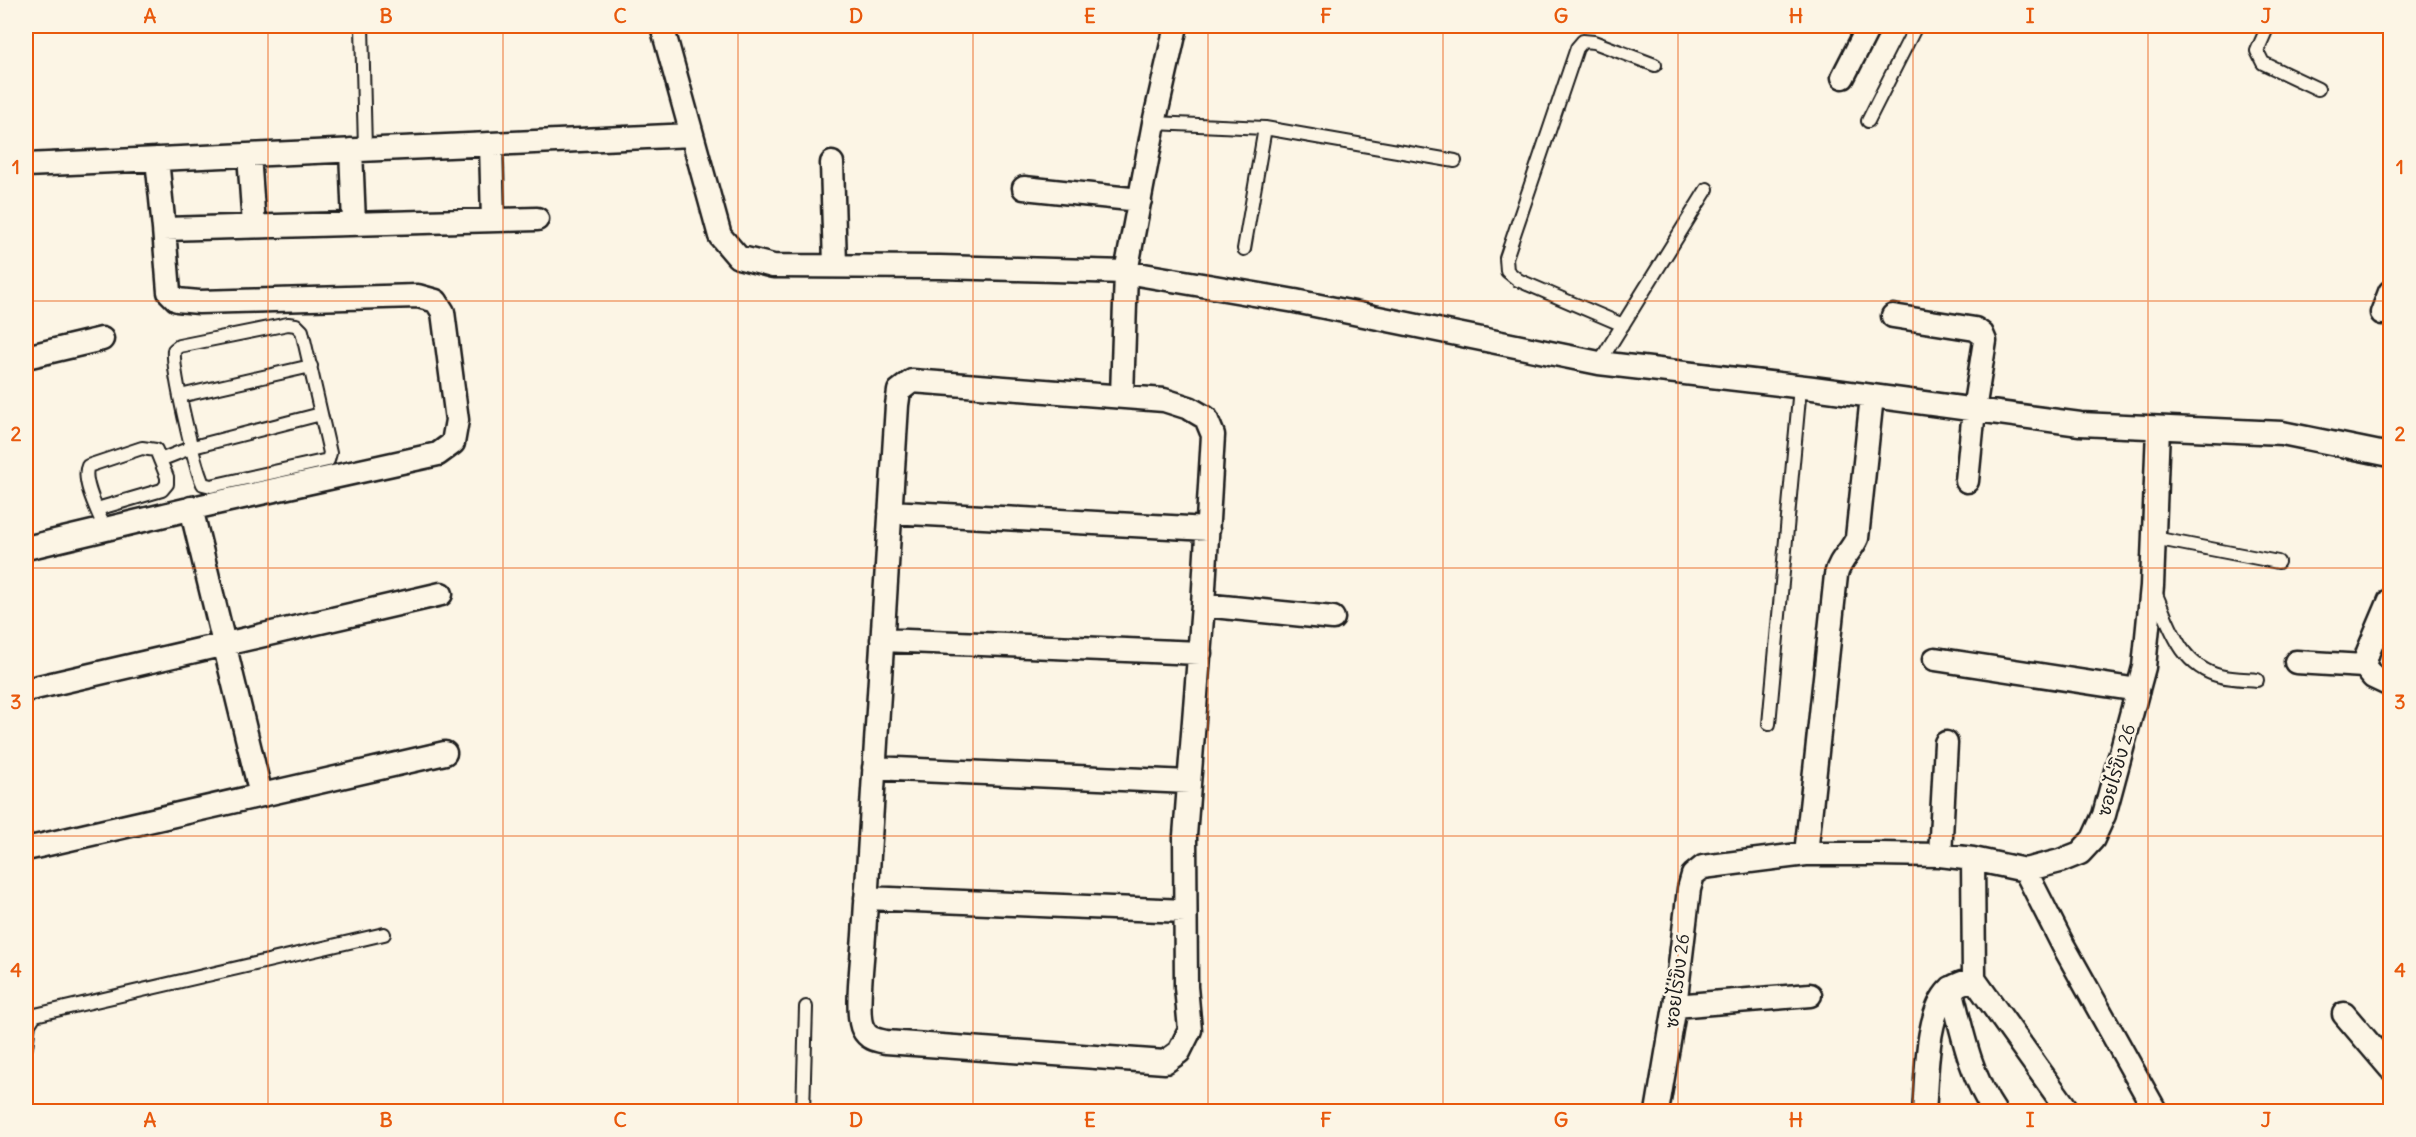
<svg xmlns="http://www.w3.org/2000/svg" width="2416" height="1137" viewBox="0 0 2416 1137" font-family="Delius,'Playpen Sans Thai',sans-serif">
  <rect width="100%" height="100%" fill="#fcf5e5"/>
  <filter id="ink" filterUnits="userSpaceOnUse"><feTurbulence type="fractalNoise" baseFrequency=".0167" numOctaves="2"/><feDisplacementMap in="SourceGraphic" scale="12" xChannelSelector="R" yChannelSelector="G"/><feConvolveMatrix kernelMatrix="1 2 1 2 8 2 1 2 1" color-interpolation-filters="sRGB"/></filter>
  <g filter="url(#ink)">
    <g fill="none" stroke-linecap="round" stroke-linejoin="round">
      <defs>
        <path id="service" d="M362,26L365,149
          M2268,26L2257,51L2263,63L2318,89
          M1868,121L1916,26
          M1154,123L1265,128L1455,161
          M1244,249L1265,128
          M288,324L296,325L302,331L330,453L328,460L211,486L203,484C194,464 172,371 174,350L179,346Z
          M1623,325L1518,280L1507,271L1506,258L1577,48L1583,41L1594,42L1655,65
          M1599,363L1707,189
          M180,396L311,366
          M160,460L193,447L321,414
          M97,509L162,490L167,484V477L156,450L142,448L88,466C81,480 99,514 105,529
          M2154,538L2278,562
          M2155,592C2170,626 2180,666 2220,676C2232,679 2245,679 2257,680
          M1769,724L1800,387
          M26,1047L29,1024L35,1015L384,934
          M803,1112L806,1007"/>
        <path id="minor" d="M662,26L720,236L738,257L773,266L940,267L1126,272L1295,301L1599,363L1813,388L2080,424L2282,433L2390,455
          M1843,77L1869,26
          M491,144L493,220
          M351,150L354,223
          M249,155L254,225
          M157,159L164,229L537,219
          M832,163L835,265
          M26,165L692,135
          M1024,188L1140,200
          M2382,313L2390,292
          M1893,316L1975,329L1982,334L1985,341L1974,410L1967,481
          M26,357L102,339
          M912,381L1164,400L1189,408L1206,418L1213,435L1203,605L1185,836L1186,987L1190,1030L1179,1052L1165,1062L886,1042C876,1040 868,1039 863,1029C855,1015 863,954 864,935L897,405L899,391Z
          M1122,396L1126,272L1154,123L1176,26
          M191,508L261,795
          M890,512L1208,529
          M26,548L202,506L438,454L453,443L457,420L443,312L436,301L418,296L199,302L177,300L169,292L164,229
          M1203,605L1333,618
          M882,640L1200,653
          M1935,659L2138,690
          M2296,662L2364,666L2373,677L2390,685
          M2364,666L2368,652L2390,600
          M26,690L441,594
          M874,768L1189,782
          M26,849L445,753
          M1806,854L1836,575C1839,560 1851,552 1857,538L1872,396
          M1940,855L1946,743
          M1973,859L1974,979L2069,1112
          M2025,870L2063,945L2156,1112
          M866,898L1185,911
          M1951,988C1961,1028 1971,1078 1995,1112
          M1675,1006L1810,995
          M2344,1014L2390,1068
          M1657,1112L1675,1006L1689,889L1693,875L1703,867L1806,854H1877L1940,855L1973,859L2025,870L2060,861L2080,853L2093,839L2104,815L2144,667L2152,586L2158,428
          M1924,1112C1927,1079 1925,1014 1949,990C1955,984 1966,982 1974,979"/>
      </defs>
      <use href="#service" stroke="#1c1c1c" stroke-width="16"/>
      <use href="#minor" stroke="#1c1c1c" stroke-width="27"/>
      <use href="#service" stroke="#fcf5e5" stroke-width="12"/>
      <use href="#minor" stroke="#fcf5e5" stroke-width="22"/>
    </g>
  </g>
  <path fill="none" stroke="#e8590c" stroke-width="1.5" stroke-opacity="0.55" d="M268,26V1112M503,26V1112M738,26V1112M973,26V1112M1208,26V1112M1443,26V1112M1678,26V1112M1913,26V1112M2148,26V1112M26,301H2390M26,568H2390M26,836H2390"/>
  <g text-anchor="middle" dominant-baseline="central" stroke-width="5" stroke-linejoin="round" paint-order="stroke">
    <g font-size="18" fill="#1c1c1c" stroke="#fcf5e5">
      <text transform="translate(2116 770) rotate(-74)">ซอยไร่ขิง 26</text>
      <text transform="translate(1677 981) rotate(-83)">ซอยไร่ขิง 26</text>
    </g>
  </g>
  <rect width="2416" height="1137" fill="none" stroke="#fcf5e5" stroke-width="66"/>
  <rect x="33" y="33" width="2350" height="1071" fill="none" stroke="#e8590c" stroke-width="2"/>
  <g font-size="20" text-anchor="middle" font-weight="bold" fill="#e8590c">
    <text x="150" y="23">A</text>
    <text x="386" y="23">B</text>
    <text x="620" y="23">C</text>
    <text x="856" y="23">D</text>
    <text x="1090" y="23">E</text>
    <text x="1326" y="23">F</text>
    <text x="1561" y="23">G</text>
    <text x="1796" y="23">H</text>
    <text x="2030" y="23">I</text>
    <text x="2266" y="23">J</text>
    <text x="16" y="174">1</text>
    <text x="2400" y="174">1</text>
    <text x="16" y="441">2</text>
    <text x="2400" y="441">2</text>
    <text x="16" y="709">3</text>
    <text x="2400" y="709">3</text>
    <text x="16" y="977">4</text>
    <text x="2400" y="977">4</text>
    <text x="150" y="1127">A</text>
    <text x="386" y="1127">B</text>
    <text x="620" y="1127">C</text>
    <text x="856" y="1127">D</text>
    <text x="1090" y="1127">E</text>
    <text x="1326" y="1127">F</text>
    <text x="1561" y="1127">G</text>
    <text x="1796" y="1127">H</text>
    <text x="2030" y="1127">I</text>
    <text x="2266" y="1127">J</text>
  </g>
</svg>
